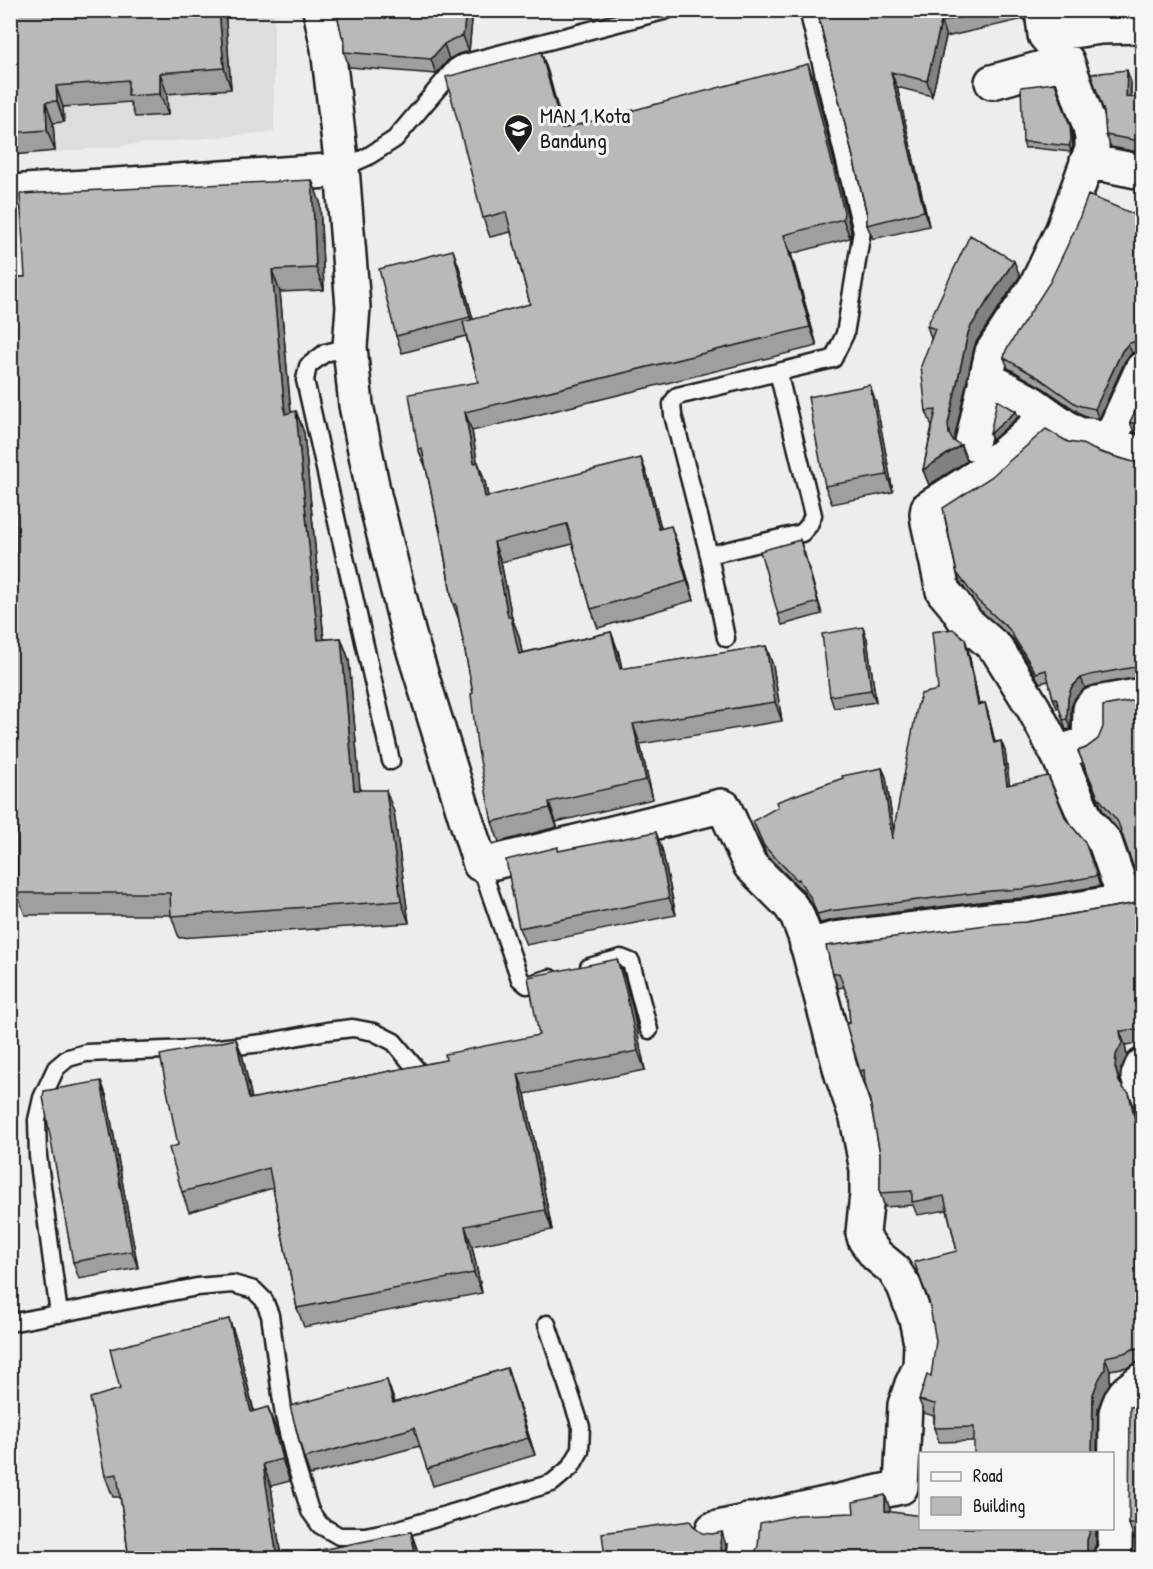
<svg xmlns="http://www.w3.org/2000/svg" width="1153" height="1569" viewBox="0 0 1153 1569" font-family="'Patrick Hand',sans-serif">
  <rect width="100%" height="100%" fill="#edede9"/>
  <filter id="ink" filterUnits="userSpaceOnUse"><feTurbulence type="fractalNoise" baseFrequency=".0167" numOctaves="2"/><feDisplacementMap in="SourceGraphic" scale="12" xChannelSelector="R" yChannelSelector="G"/><feConvolveMatrix kernelMatrix="1 2 1 2 8 2 1 2 1" color-interpolation-filters="sRGB"/></filter>
  <g filter="url(#ink)">
    <path fill="#ddddda" d="M11,11H274V132L11,156Z"/>
    <g fill="none" stroke-linecap="round" stroke-linejoin="round">
      <defs>
        <path id="service" d="M342,168L367,157L395,139L455,68L461,64L667,10
          M10,312L12,346L15,619
          M350,347L325,353L308,366L305,380L391,761
          M709,555L802,533L809,525L813,515L778,372
          M726,638L709,555L673,415L672,404L677,396L833,359L845,334L862,231L808,10
          M480,864L520,979L527,985L550,978
          M589,967L621,958L631,962L649,1030
          M59,1314L38,1156L37,1120L42,1098L56,1068L68,1058L86,1053L218,1048L263,1043L327,1031L353,1028L374,1032L394,1042L417,1070
          M10,1323L197,1287L233,1284L254,1290L264,1300L270,1315L284,1416L296,1466L310,1511L320,1525L339,1536H365L396,1530L552,1483L571,1467L580,1451L581,1427L547,1324"/>
        <path id="minor" d="M320,10L328,48L342,168L353,307L350,347L356,405L374,495L409,635L480,864L495,862L721,806L724,807L750,865L789,904L797,915L805,936L842,1075L857,1118L867,1170V1194L863,1233L865,1240L876,1255L893,1269L904,1286L916,1319L921,1343L920,1367L912,1384L905,1405L901,1487L713,1529
          M1045,35L1101,27L1142,26
          M992,82L1067,61
          M1087,161L1142,172
          M10,192L328,171L342,168
          M985,377L1032,403L1070,430L1080,435H1090L1108,444L1142,454
          M1049,415L982,473L928,508L927,514L928,522L943,591L954,604L966,622L997,649L1034,709L1059,757L1087,821L1105,842L1125,900
          M972,443L992,352L1037,284L1063,229L1092,149V138L1090,127L1067,61L1045,35L1042,10
          M1108,444L1142,369
          M1057,753L1085,744L1089,740L1090,709L1093,705L1097,703L1142,695
          M807,946L835,939L997,919L1028,917L1142,898
          M1142,1066L1138,1076L1142,1090
          M744,1558L748,1520
          M1110,1558L1113,1555L1115,1546L1116,1413C1122,1393 1125,1392 1142,1380"/>
      </defs>
      <use href="#service" stroke="#1c1c1c" stroke-width="21"/>
      <use href="#minor" stroke="#1c1c1c" stroke-width="38"/>
      <use href="#service" stroke="#f6f6f2" stroke-width="16"/>
      <use href="#minor" stroke="#f6f6f2" stroke-width="33"/>
    </g>
    <path fill="#9f9f9d" stroke="#1c1c1c" stroke-width="1.5" d="M10,10H225L231,89L167,94L168,115L135,117L130,102L63,107L64,122L53,123L55,151L13,155L10,149Z
      M336,10H473L469,51L458,54L449,59L436,74L349,67L344,52V42Z
      M817,10H1024V19L946,37L932,96L897,87L929,226L873,239L867,225V214Z
      M1060,10H1085L1061,14Z
      M541,52L548,72L563,129L815,83L851,231L850,238L791,254L817,346L472,431L477,462H478L485,482L488,496L648,477L661,528L678,545L694,600L598,628L591,609L573,544L501,562L512,618L519,636L522,653L611,632L618,651L622,669L766,646L773,666L782,721L640,744L653,799L556,822L557,827L499,842L492,822L473,693L459,620L453,604L440,532L438,524L426,468L418,449L478,382L466,336L402,353L396,336L459,267L473,320L530,304L511,232L490,237L483,218Z
      M1131,82V97L1143,98V153L1111,147L1106,135Z
      M1072,132L1073,146L1071,152L1034,148H1025L1023,142Z
      M320,202L324,290L280,292L291,412L296,411L304,433L324,639L341,638L349,660L360,790L394,812L409,923L179,938L171,915H25L17,893V795H10V620H17L14,324L13,302H10V277H25Z
      M1143,218V351L1140,350L1132,353L1125,361L1099,419L1084,416L1043,388L1008,368L1004,358Z
      M1020,276L976,342L974,348L954,440V441L967,461L929,485L923,470L932,426L926,411L931,338L927,326Z
      M1143,395V435L1134,432L1130,422Z
      M876,402L893,492L832,504L825,486Z
      M1068,442L1133,462H1143V677H1139L1094,685L1085,688L1075,698L1071,708V729L1066,730L1059,708H1057L1053,698L1049,681L1040,683L1013,639L980,610L960,582L957,573Z
      M800,540L822,614L782,625L778,614Z
      M867,639L876,702L834,708L830,696Z
      M965,639L968,649L979,704L985,703L988,713L995,742L1001,741L1005,751L1009,784L1066,819L1085,842L1100,886L1026,898L995,900L833,920L820,923L814,908L802,889H801L767,856L753,821L882,768L886,777L894,833L938,690Z
      M1143,699V880H1138L1122,835L1103,811L1078,751L1086,748L1098,739Z
      M662,849L676,915L526,945L519,928L559,851Z
      M1143,902V1043L1125,1045L1127,1056L1121,1069L1120,1080L1121,1085L1134,1106L1137,1120L1140,1119L1143,1125V1362L1140,1361L1128,1367L1110,1370V1383L1104,1393L1098,1408L974,1441L939,1442L934,1428V1416L924,1413L919,1400L931,1376L957,1251L947,1210L917,1215L913,1205L885,1207L880,1193V1153L870,1101L860,1071L850,1023L848,998L844,987L838,988L833,974L1026,922Z
      M625,979L633,1010L645,1070L525,1094L552,1230L472,1246L482,1293L304,1327L297,1308L273,1188L189,1212L182,1192L178,1145L236,1039L243,1058L252,1099L446,1060L539,1035Z
      M101,1081L107,1098L138,1268L79,1279L73,1262Z
      M229,1319L237,1341L254,1411L276,1429L290,1481L271,1486L281,1558L419,1554L420,1558H129L120,1497H113L105,1476L120,1389Z
      M507,1368L535,1455L433,1486L420,1446L310,1475L304,1458L393,1397L395,1403Z
      M1143,1406V1537L1134,1538L1129,1524Z"/>
    <path fill="#82827f" stroke="#1c1c1c" stroke-width="1.5" d="M219,10H225L231,89L224,68Z
      M466,10H473L469,51L463,36Z
      M1021,10H1024V19Z
      M941,22L946,37L932,96L927,81Z
      M444,44L449,59L436,74L431,59Z
      M541,52L548,72L569,149L562,129Z
      M808,64L815,83L851,231L850,238L843,219Z
      M1127,70L1131,82L1130,108L1126,96Z
      M891,72L897,87L929,226L924,211Z
      M160,73L167,94L168,115L160,94Z
      M1055,83L1072,132L1073,146L1071,152Z
      M56,86L63,107L64,122L57,101Z
      M46,102L53,123L55,151L47,130Z
      M312,180L320,202L324,290L316,268Z
      M784,235L791,254L817,346L810,327Z
      M453,250L459,267L477,334L470,317Z
      M1014,261L1020,276L976,342L974,348L954,440V449L949,434L948,424L968,333L971,326Z
      M272,270L280,292L293,436L285,414Z
      M1128,344L1132,353L1125,361L1099,419L1095,409L1122,351Z
      M870,385L876,402L893,492L887,475Z
      M296,411L304,433L326,662L318,640Z
      M1016,411L1018,417L992,440L990,434Z
      M465,412L472,431L481,483L474,463Z
      M961,445L967,461L929,485L923,470Z
      M641,458L648,477L666,548L659,529Z
      M478,462L485,482L492,516L485,497Z
      M671,526L678,545L694,600L687,581Z
      M800,540L804,551L822,614L818,602Z
      M494,542L501,562L512,618L519,636L526,674L519,654L508,617Z
      M863,627L867,639L876,702L871,690Z
      M611,632L618,651L627,689L620,669Z
      M341,638L349,660L362,813L354,790Z
      M965,639L968,649L981,714L978,705Z
      M766,646L773,666L782,721L775,702Z
      M1081,678L1085,688L1075,698L1071,708V729L1067,719L1068,698L1071,688Z
      M985,703L988,713L997,752L994,743Z
      M633,724L640,744L653,799L646,780Z
      M1001,741L1005,751L1011,795L1007,785Z
      M882,768L886,777L896,849L892,839Z
      M386,790L394,812L409,923L401,901Z
      M549,802L556,822L557,827L550,808Z
      M656,832L662,849L676,915L669,898Z
      M617,959L625,979L633,1010L645,1070L638,1051Z
      M1120,1031L1125,1045L1127,1056L1121,1069L1120,1080L1124,1095L1115,1067L1116,1055Z
      M236,1039L243,1058L256,1119L249,1099Z
      M518,1074L525,1094L552,1230L545,1210Z
      M101,1081L107,1098L138,1268L132,1251Z
      M1129,1093L1134,1106L1140,1134L1135,1120Z
      M465,1226L472,1246L482,1293L474,1273Z
      M229,1319L237,1341L259,1434L251,1412Z
      M1105,1357L1110,1370V1383L1104,1393L1098,1408L1097,1454H1092L1093,1394Z
      M507,1368L513,1386L535,1455L528,1438Z
      M387,1380L393,1397L399,1421L393,1403Z
      M268,1407L276,1429L290,1481L282,1459Z
      M263,1464L271,1486L281,1558H277Z
      M885,1495L890,1509V1525L885,1511Z
      M1091,1528H1096V1544L1092,1554V1558L1087,1550V1540Z
      M411,1532L419,1554L420,1558H416Z
      M722,1532L726,1545L725,1557L722,1553L720,1543Z"/>
    <path fill="#b9b9b6" stroke="#1c1c1c" stroke-width="1.5" d="M10,10H219L224,68L160,73V94L128,96V80L56,86L57,101L46,102L47,130L10,133Z
      M336,10H466L463,36L453,39L444,44L431,59L344,52V37L342,36Z
      M817,10H991L941,22L927,81L891,72L924,211L867,225V214Z
      M541,52L562,129L808,64L844,212L843,219L784,235L810,327L465,412L474,463L478,462L485,497L641,458L659,529L671,526L687,581L591,609L567,524L494,542L508,617H511L519,654L611,632L620,669L766,646L775,702L633,724L646,780L549,802L550,808L492,822L477,745L471,694L473,693L456,604H453L439,524H438L422,449H418L409,394L478,382L463,322L530,304L506,212L483,218L446,77Z
      M1127,70L1126,96L1143,98V141H1140L1106,135L1104,112L1091,74Z
      M1055,83L1070,126L1071,140L1069,146L1032,142H1023L1021,87Z
      M312,180L316,268L272,270L285,414L296,411L318,640L341,638L354,790H386L401,901L171,916L170,893H17V773H10V620H17L14,324L10,277H25L20,194Z
      M1088,195L1143,218V342L1136,341L1128,344L1122,351L1095,409L1081,406L1076,404L1039,378L1004,358L1006,350L1050,282L1076,227Z
      M970,235L1014,261L971,326L968,333L948,424L949,434L953,441L961,445L923,470L936,410L926,411L921,366L935,329L927,326Z
      M453,250L470,317L396,336L379,269Z
      M870,385L887,475L825,486L808,397Z
      M1143,395V426L1130,422Z
      M997,400L1016,411L990,434Z
      M1046,429L1068,442L1082,444L1099,452L1133,462H1143V599H1141L1143,609V667H1135L1090,675L1081,678L1071,688L1068,698L1067,719L1063,720L1056,698H1053L1046,670L1036,673L1009,629L977,600L957,573L943,508L991,477Z
      M800,540L818,602L778,614L760,551Z
      M863,627L871,690L830,696L822,634Z
      M953,629L965,639L978,705L985,703L994,743L1001,741L1007,785L1048,776L1066,819L1085,842L1097,876L1022,889L991,891L829,911L817,914L811,898L800,882L799,879L797,880L764,846L753,821L778,807L776,802L843,778L842,776L882,768L892,839L917,707L921,694L938,690L932,632Z
      M1143,699V867L1133,866L1118,822L1098,797L1078,751L1086,748L1098,739L1103,727V706Z
      M656,832L669,898L519,928L506,860L558,847V851Z
      M1143,902V1029L1120,1031L1122,1043L1116,1055L1115,1067L1119,1082L1124,1089L1129,1093L1135,1120L1140,1119L1143,1129V1349L1135,1348L1124,1353L1105,1357V1369L1099,1379L1093,1394L1092,1454H974V1427L934,1428L935,1404L919,1400L927,1375L931,1376L936,1341L929,1301L914,1262L957,1251L944,1196L912,1202V1191L880,1193V1153L870,1101L865,1083L864,1070L860,1071L846,1024L850,1023L848,998L839,973L833,974L826,946L994,924L1026,922Z
      M617,959L626,991L638,1051L518,1074L545,1210L465,1226L474,1273L297,1308L269,1168L182,1192L169,1148L178,1145L160,1055L236,1039L249,1099L446,1060L445,1054L539,1035L528,977Z
      M101,1081L132,1251L73,1262L43,1097L44,1091Z
      M229,1319L251,1412L268,1407L282,1459L263,1464L277,1558H129L117,1474L105,1476L90,1398L120,1389L110,1349Z
      M507,1368L528,1438L427,1469L414,1428L304,1458L290,1406L387,1380L393,1403Z
      M1143,1406V1523L1129,1524L1130,1407Z
      M885,1495V1511L921,1516V1528H1091L1087,1540V1550L1093,1558H750L754,1555L758,1546L760,1523L797,1515L854,1513L853,1502Z
      M690,1521L695,1528L702,1533L712,1534L722,1532L720,1543L722,1553L727,1558H605L602,1533Z
      M411,1532L416,1558H281Z"/>
  </g>
  <defs>
    <symbol id="school-pin" viewBox="-11 -11 22 30"><path d="M0 17L-7.5 6A9.5 9.5 0 1 1 7.5 6Z" fill="#1c1c1c" stroke="#f6f6f2"/><path d="M0-5L7-2L0 1L-7-2ZM-4 1L0 2.5L4 1V4Q0 6-4 4Z" fill="#fff"/></symbol>
  </defs>
  <g fill-rule="evenodd">
    <use href="#school-pin" x="502" y="112" width="33" height="45"/>
  </g>
  <g text-anchor="middle" dominant-baseline="central" stroke-width="6" stroke-linejoin="round" paint-order="stroke">
    <g font-size="22" fill="#1c1c1c" stroke="#f6f6f2" text-anchor="start">
      <text x="540" y="115">MAN 1 Kota<tspan x="540" dy="25">Bandung</tspan></text>
    </g>
  </g>
  <rect width="1153" height="1569" fill="none" stroke="#f6f6f2" stroke-width="36"/>
  <rect x="18" y="18" width="1117" height="1533" fill="none" stroke="#1c1c1c" stroke-width="2" filter="url(#ink)"/>
  <rect x="919" y="1452" width="195" height="78" fill="#f6f6f2" stroke="#9f9f9c" stroke-width="1.5"/>
  <rect x="931" y="1472" width="30" height="9" fill="#f6f6f2" stroke="#9f9f9c" stroke-width="1.5"/>
  <text x="973" y="1482" font-size="18" fill="#1c1c1c">Road</text>
  <rect x="931" y="1497" width="30" height="18" fill="#b9b9b6" stroke="#9f9f9c" stroke-width="1.5"/>
  <text x="973" y="1512" font-size="18" fill="#1c1c1c">Building</text>
</svg>
